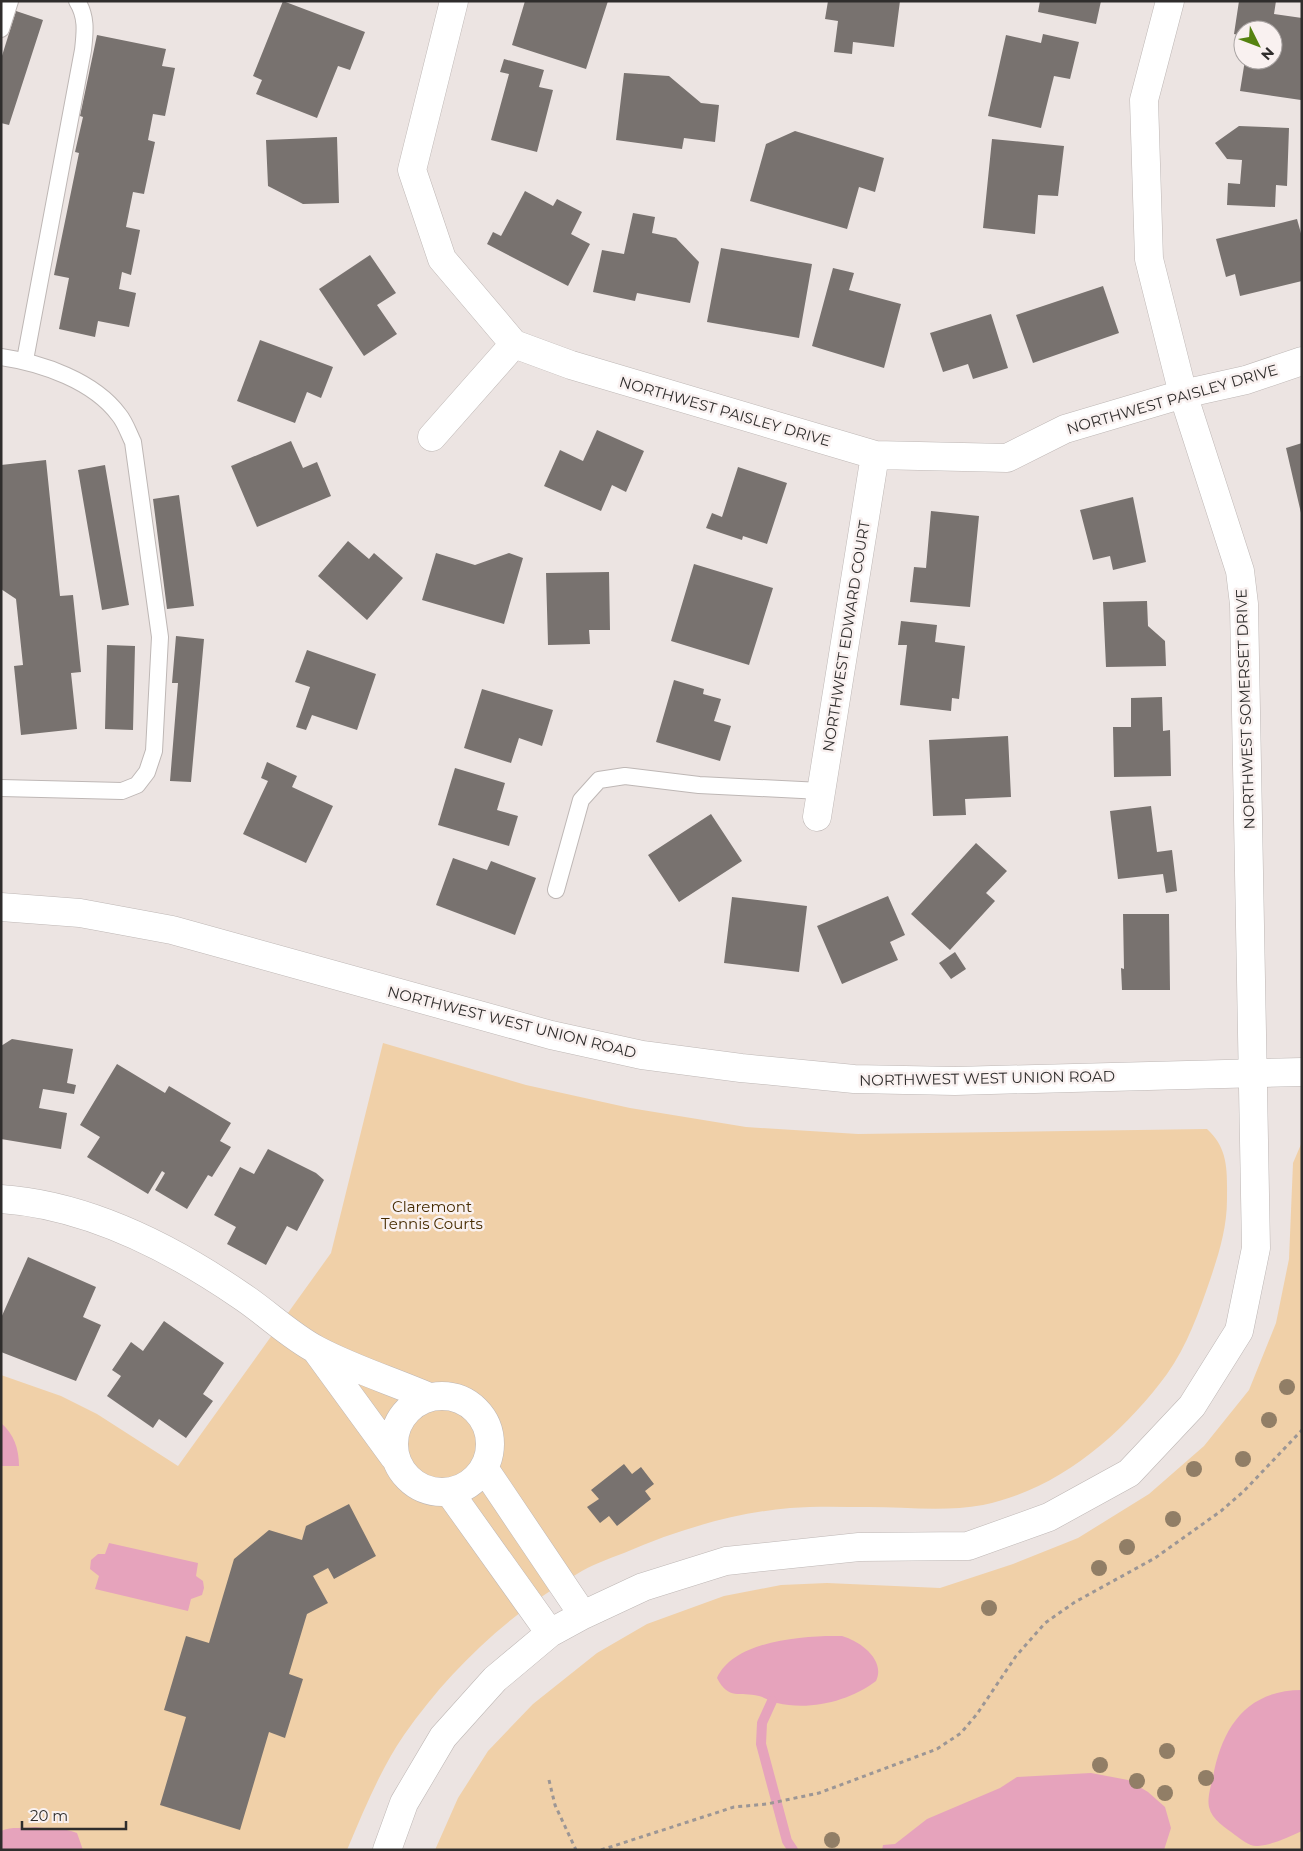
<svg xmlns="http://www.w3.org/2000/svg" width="1303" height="1851" viewBox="0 0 1303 1851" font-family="Montserrat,sans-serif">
  <rect width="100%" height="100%" fill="#ece4e2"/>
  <path fill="#f0d0a8" d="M383,1043L526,1085L630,1108L746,1127L858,1134L1207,1129C1229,1149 1227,1172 1227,1199C1227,1228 1219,1253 1210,1280C1199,1312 1187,1346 1167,1374C1123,1434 1058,1490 983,1505C945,1512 906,1507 868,1507C842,1507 816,1506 790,1508C733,1513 677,1530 624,1553C608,1559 591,1565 577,1574C509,1614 449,1670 404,1735C380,1770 364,1810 347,1850H1V1375L61,1396L97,1414L178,1466L331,1253Z
    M1302,1142V1850H435L458,1798L488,1751L533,1704L597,1653L647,1624L724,1596L781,1585L827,1583L940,1588L1013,1564L1078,1538L1149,1494L1204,1446L1249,1390L1276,1323L1289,1259L1293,1163Z"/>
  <path fill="#e6a3bc" d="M1,1423C14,1434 19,1449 19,1466H1Z
    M109,1543L198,1563L196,1576L203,1581L204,1588L202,1595L191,1599L188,1611L95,1589L99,1576L90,1569L91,1560L98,1554H105Z
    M842,1636C860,1641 886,1660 876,1681C850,1701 810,1711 777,1703C771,1702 766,1698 759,1696C739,1691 729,1701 717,1678C734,1640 806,1635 842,1636Z
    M1302,1690V1831C1288,1837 1273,1845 1258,1846C1250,1847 1242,1840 1235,1835C1226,1828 1212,1820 1209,1807C1207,1798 1211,1786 1213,1777C1222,1727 1247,1690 1302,1690Z
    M1091,1773L1128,1780L1148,1792L1165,1807L1171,1828L1164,1850H882L883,1845L895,1844L927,1819L1000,1788L1017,1777Z
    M35,1827C51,1830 63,1827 77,1833L83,1850H1V1831C12,1826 24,1829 35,1827Z"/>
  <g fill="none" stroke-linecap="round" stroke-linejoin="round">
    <path stroke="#e6a3bc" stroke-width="10" d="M772,1701L762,1723L761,1744L787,1841L793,1850"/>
  </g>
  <path fill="#78726f" d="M283,1L365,32L350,70L338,66L317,118L256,94L262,80L253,76Z
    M525,1H608L586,69L512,45Z
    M828,1H900L894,47L853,42L852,54L834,52L838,21L825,19Z
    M1040,1H1101L1096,24L1038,12Z
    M1239,1H1276L1274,14L1302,18L1301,100L1240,91L1245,60H1273V30H1243V36L1234,34Z
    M16,11L43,20L9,125L1,123V59Z
    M1043,34L1079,42L1070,79L1054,76L1041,128L988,116L1006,35L1041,43Z
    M97,35L166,49L162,66L175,68L165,116L153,114L148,140L155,142L144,194L133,192L126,227L140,230L131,275L122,272L119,289L136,293L129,327L98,321L95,337L59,329L69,278L54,275L79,153L75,152L83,117L80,116Z
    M504,59L544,70L539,87L553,90L537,152L491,140L509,74L500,72Z
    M624,73L669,76L701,103L719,105L715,142L684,138L682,149L616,140Z
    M1239,126L1289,128L1287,186L1276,185L1275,207L1227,205L1228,183L1240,184L1242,160L1227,159L1215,143Z
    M795,131L884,158L875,192L859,187L847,229L750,201L766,144Z
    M337,137L339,203L303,204L268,186L266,140Z
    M992,139L1064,146L1058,196L1038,195L1035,234L983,228Z
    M525,191L553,206L557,199L582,212L571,234L590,244L568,286L487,244L493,232L501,236Z
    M633,213L655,217L652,233L676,238L699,262L690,303L637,293L635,301L593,292L602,250L624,254Z
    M1297,219L1302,237V281L1240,296L1235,274L1226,277L1216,239Z
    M721,248L812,264L799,338L707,322Z
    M370,255L396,293L377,305L397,334L364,356L319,289Z
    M833,268L854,273L849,290L901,304L884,368L812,346Z
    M1103,286L1119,333L1033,363L1016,315Z
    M991,314L1008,368L973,379L968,364L943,372L930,333Z
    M260,340L333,367L321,398L307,392L295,423L237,401Z
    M597,430L644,451L626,492L612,485L601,511L544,486L560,450L583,461Z
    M291,441L303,468L317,462L331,496L257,527L231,466Z
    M1302,443V513H1301L1286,448Z
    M46,460L60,596L73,595L81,672L71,673L77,729L21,735L14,666L23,665L16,599L1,589V465Z
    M105,465L129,605L102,610L78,470Z
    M738,467L787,483L767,544L743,536L742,540L706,528L712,513L722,517Z
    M179,495L194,606L167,609L153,499Z
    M1133,497L1146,562L1113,570L1110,556L1093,560L1080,510Z
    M931,511L979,516L970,607L910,602L914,567L926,568Z
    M348,541L369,559L374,553L403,578L367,620L318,576Z
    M436,553L475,565L509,553L523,558L504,624L422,600Z
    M694,564L773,588L749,665L671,641Z
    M609,572L610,630H589L590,644L548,645L546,573Z
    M1147,601L1148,626L1165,641L1166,666L1106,667L1103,602Z
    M901,621L937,625L935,642L965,646L959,699L952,698L951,711L900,705L907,645H898Z
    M176,636L204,639L191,782L170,781L178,683H172Z
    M107,645L135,646L133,730L105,729Z
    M307,650L376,674L357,730L312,715L306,730L296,727L310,687L295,682Z
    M674,680L704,689L703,694L721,699L714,721L731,726L720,761L656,742Z
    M482,689L553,710L542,746L519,738L511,763L464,748Z
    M1162,697L1163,731L1170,730L1171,776L1114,777L1113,727H1131V698Z
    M1008,736L1011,797L965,799L966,815L933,816L929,740Z
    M267,762L297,776L292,787L333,806L306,863L243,834L268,781L261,778Z
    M455,768L505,783L497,810L518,816L509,846L438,825Z
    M1151,806L1157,852L1172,850L1177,891L1166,893L1163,874L1118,879L1110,811Z
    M711,814L742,861L679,902L648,855Z
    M976,843L1007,871L986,893L995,901L950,950L911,914Z
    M453,858L487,870L491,861L536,878L515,935L436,905Z
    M888,896L905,935L890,942L898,960L842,984L817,926Z
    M732,897L807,906L799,972L724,963Z
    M1123,914H1169L1170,990H1122L1121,968L1124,969Z
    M955,952L966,969L951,979L939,963Z
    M12,1039L73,1049L67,1083L76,1085L74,1094L43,1089L39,1108L67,1113L61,1149L1,1139V1046Z
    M117,1064L165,1093L169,1086L231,1123L220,1141L231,1147L212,1177L208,1175L187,1209L155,1190L165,1173L162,1171L148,1194L87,1157L100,1137L80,1125Z
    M268,1149L316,1173L324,1180L297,1231L287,1226L266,1265L227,1244L236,1227L214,1215L240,1167L254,1174Z
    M28,1257L96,1287L83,1317L101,1325L76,1381L1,1352V1318Z
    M164,1321L224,1363L203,1394L213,1401L186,1438L159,1419L153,1428L107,1396L121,1376L112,1370L131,1342L143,1351Z
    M624,1464L632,1474L641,1467L654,1484L645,1491L651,1499L617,1526L609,1516L600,1523L587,1507L599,1499L591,1490Z
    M349,1504L376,1556L334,1579L328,1568L313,1576L328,1603L307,1614L289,1674L303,1679L285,1738L269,1732L240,1830L160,1805L186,1717L164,1710L186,1636L209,1643L234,1559L269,1530L302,1540L306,1526Z"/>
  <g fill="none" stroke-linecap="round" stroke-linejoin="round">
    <defs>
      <path id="service" d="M1,29L10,1
        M1,357C42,363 94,381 119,415C125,422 129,434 133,442L160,637L154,751L147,772L137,785L122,791L1,788
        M25,360L83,50C85,32 87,17 77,1
        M556,890L581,800L599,780L625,776L699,785L821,791"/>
      <path id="minor" d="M454,1L412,170L442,259L514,344L571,365L875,455L1007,458L1065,429L1183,394L1246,380L1302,361
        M432,437L514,344
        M817,817L875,455
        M1,1199C88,1205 170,1247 240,1295C266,1312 290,1336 317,1350C353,1369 392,1381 429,1397
        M316,1350L394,1457
        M394 1444a48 48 0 1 1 96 0a48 48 0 1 1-96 0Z
        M484,1468L583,1615
        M450,1493L550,1633
        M387,1850L404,1803L443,1737L495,1679L550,1633L583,1615L643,1587L726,1561L859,1547L968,1546L1049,1517L1129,1473L1192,1406L1239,1331L1256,1248L1244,604L1240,571L1183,394L1149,259L1144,100L1170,1"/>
      <path id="secondary" d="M1,907L80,913L172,930L551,1035L642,1055L741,1068L854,1079L955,1081L1302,1072"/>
    </defs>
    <use href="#service" stroke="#beb7b5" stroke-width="18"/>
    <use href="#minor" stroke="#beb7b5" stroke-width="29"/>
    <use href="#secondary" stroke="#beb7b5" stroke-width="29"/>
    <path stroke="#9c9695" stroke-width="3" stroke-dasharray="4 4" stroke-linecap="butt" d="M549,1780L555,1805L576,1850
      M601,1850L734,1807L767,1804L819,1793L937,1749L961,1733L977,1714L1016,1656L1045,1623L1075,1602L1155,1558L1221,1511L1244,1491L1302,1430"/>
    <use href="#service" stroke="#fff" stroke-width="16"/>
    <use href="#minor" stroke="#fff" stroke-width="28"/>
    <use href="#secondary" stroke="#fff" stroke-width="28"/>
  </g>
  <g fill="#917e66">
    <circle cx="1287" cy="1387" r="8"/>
    <circle cx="1269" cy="1420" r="8"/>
    <circle cx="1243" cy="1459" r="8"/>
    <circle cx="1194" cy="1469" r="8"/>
    <circle cx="1173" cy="1519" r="8"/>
    <circle cx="1127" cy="1547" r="8"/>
    <circle cx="1099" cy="1568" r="8"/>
    <circle cx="989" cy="1608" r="8"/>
    <circle cx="1167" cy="1751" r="8"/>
    <circle cx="1100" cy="1765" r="8"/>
    <circle cx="1206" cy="1778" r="8"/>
    <circle cx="1137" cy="1781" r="8"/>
    <circle cx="1165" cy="1793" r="8"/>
    <circle cx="832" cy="1840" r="8"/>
  </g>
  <g text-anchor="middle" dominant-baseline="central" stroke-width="5" stroke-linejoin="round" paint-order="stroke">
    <g font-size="15" fill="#2f2d2c" stroke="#f9f1f0">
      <text transform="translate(1172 399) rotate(-16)">NORTHWEST PAISLEY DRIVE</text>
      <text transform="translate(725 411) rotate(16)">NORTHWEST PAISLEY DRIVE</text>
      <text transform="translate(846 636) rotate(-81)">NORTHWEST EDWARD COURT</text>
      <text transform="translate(1245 709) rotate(-92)">NORTHWEST SOMERSET DRIVE</text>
      <text transform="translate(512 1022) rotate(14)">NORTHWEST WEST UNION ROAD</text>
      <text transform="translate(987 1078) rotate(-1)">NORTHWEST WEST UNION ROAD</text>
    </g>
    <g font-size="15" fill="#462b00" stroke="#f9f1f0">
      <text x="432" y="1206">Claremont<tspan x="432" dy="17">Tennis Courts</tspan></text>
    </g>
  </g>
  <rect width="1303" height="1851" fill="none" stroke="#2f2d2c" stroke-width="5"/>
  <g transform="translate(1258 45) rotate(132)"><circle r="24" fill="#f9f1f0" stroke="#a8a3a2"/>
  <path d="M0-4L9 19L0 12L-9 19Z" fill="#558210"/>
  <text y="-8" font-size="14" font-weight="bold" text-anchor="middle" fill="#2f2d2c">N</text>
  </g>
  <path d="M22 1821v8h104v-8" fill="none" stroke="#2f2d2c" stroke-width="2.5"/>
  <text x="30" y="1821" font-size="15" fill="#2f2d2c" stroke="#f9f1f0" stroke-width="4" paint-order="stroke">20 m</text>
</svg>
